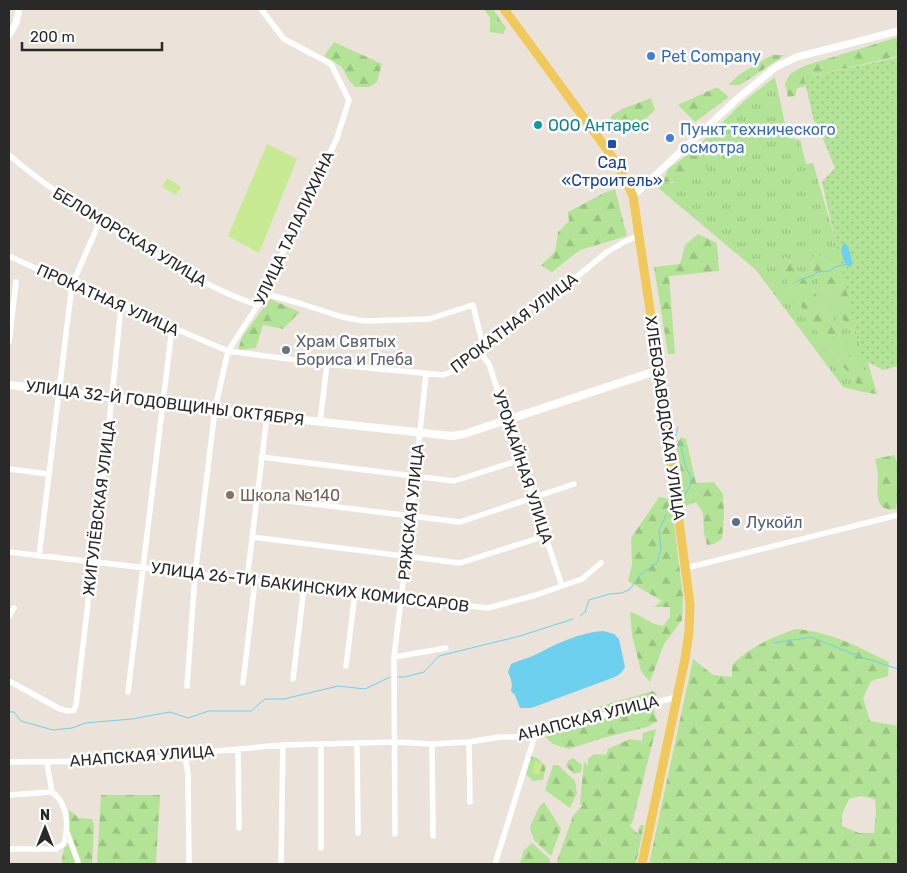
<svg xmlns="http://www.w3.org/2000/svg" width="907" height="873" viewBox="0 0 907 873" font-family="Rubik,sans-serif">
  <defs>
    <pattern id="grass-tufts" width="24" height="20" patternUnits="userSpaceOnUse" patternTransform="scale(1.25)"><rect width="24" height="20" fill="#b3e396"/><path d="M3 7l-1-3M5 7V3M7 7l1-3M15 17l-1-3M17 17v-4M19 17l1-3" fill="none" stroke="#9ac381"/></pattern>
    <pattern id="forest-firs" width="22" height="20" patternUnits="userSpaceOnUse" patternTransform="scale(1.25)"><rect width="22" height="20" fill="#b3e396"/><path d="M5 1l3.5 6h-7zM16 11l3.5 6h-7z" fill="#9ac381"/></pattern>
    <pattern id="garden-dots" width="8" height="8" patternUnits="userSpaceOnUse" patternTransform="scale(1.25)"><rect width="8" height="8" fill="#b3e396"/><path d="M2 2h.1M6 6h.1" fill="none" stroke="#9ac381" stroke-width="1.8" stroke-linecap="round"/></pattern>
  </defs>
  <rect width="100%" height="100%" fill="#ebe3da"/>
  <path fill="url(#grass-tufts)" d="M484,9H493L506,28L503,34L490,32V18Z
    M775,77L788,138L800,140L806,164L813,163L845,273L815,253L811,264L819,283L852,333L861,337L872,377L841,349L839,332L830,313L797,270L785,257L780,263C796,308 834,354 863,392L843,387L756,270L657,187L663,182L673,183L701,148L694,150L744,101Z"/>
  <path fill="url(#forest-firs)" fill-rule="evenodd" d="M898,37V56L804,78L806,86L797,88L795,96L788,97L785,84L790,74L804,66Z
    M334,42L382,64L377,82L369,87H355L348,79L342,67L324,56Z
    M772,55H785L740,85H728L740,74Z
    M717,87L729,97L695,122L678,105Z
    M651,98L655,110L640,124L636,132L610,133L611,116L622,109Z
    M701,148L711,162C698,177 683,183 663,182L668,169L694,150Z
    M615,189L627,236L580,250L552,272L541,265L555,252L558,232L569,221L568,212L604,193Z
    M698,234L717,243L719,271L669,276L675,354H668L654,267L680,264L685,245Z
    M815,253L845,273L861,337L852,333L819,283L811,264Z
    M785,257L797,270L830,313L839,332L841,349L872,377L877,394L863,392C834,354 796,308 780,263Z
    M270,299L300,312L283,329L263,325L256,348L238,350L242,337Z
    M681,437L686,439L696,483L714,482L723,494L724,516L722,539L714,544L707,545L704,533L703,513L696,502L684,507L679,482L682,475L676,446Z
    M894,455C902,470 899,492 896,509C873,513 878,491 878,475C878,470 876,464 875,459Z
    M659,497L671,499L683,597L682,620L664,644L650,682L641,671L632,635L630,612C642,615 651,625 663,626L670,617V607H654L662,601L628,581L632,564L631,538Z
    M796,629C831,632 859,647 889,662L888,676L871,681L863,698L870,721L898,726V864H649L693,659L713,675L732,677V665C750,647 772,637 796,629ZM860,796L875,799L876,813L874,833H859L842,826V814L849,799Z
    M653,691L657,695L629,705L595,714L591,709Z
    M653,703L655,715L658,721L647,727L603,738L569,749L553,744L545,737L581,725L587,727L588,724L607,716L636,712Z
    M589,710L593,714L567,722L563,718Z
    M561,719L564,723L540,730L536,725Z
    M656,729L632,824L629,825L638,834L640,825H644L636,864H558L557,861L573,816L583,805L580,804L584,761L588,766V759L594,754L606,755L608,749L630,739L642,741L643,733Z
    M531,756L537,758L546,766L543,780L533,781L524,772Z
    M573,758L582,765L581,772L574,774L566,766L568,761Z
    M553,765H558L575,781L577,793L570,808L545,790Z
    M101,795H160L156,864H97Z
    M544,802L561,829L551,856L534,840L530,827L539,807Z
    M69,810L79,818L92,819L94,827L92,864H61L68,828Z
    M532,843L549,858L551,864H519L522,858L523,851Z"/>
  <path fill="url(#garden-dots)" d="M898,57V366L883,370L862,359L822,182L835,168L817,124L814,121L804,78Z"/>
  <path fill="#c7ea92" d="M267,144L297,159L259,253L228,236Z
    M167,178L181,187L176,195L162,187Z
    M535,761L543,763L539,775L532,773Z"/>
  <path fill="#6cd0ee" d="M845,243C850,248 853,260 851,267L846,265C843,258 838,249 845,243Z
    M603,631L614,634L619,639L625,667L621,673L615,677L531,708H520L515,695L511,691C513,685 511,678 508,672L511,664C520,660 529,658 537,654C558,643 578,633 603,631Z"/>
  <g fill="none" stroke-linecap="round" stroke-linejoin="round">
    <path stroke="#6cd0ee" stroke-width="1" d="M795,283L799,280L812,276L817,272L830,271L835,267L847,264
      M678,427L675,438L680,443L686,468L691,477V484L682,500
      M580,616L585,612L589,600L609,594L622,593L630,589L641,574L657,563L661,548L659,531L666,515
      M774,643L811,637L858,656L898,669
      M398,677H405L424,672L439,656L520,636L573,619
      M9,712H14L21,721L53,730L72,728L85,723L132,719L170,712L188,718L209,711H251L265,699H284L338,686L365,689L390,677"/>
    <path stroke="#fff" stroke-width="5.5" d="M9,155C52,192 100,221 149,250C184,271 219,293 258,305
      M9,256L72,285L228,351L327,364L443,375L454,371L531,307L557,293L607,252L624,242L640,235
      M263,293L302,304L342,317L364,321L429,319L473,305L483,346
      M9,342L16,282
      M478,350L489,364L562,586
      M426,374L411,517L394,657L446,648
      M320,422L327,364
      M261,457L454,481L520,460
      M9,469L48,474
      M256,497L460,522L574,484
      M252,537L460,563L545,536
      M9,552L488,608L536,595L582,579L601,563
      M39,556L72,285L100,221
      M686,568L898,515
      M247,580L267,416
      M9,616L14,608
      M394,657L395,834
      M346,666L355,593
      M293,679L304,587
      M9,681L60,709L68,711L74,710L76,705L112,397L121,306
      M243,683L255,581
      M187,686L195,575L215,409L228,351L258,305L337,138L349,100L331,64L284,39L261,9
      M128,692L172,328
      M469,742L470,802
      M357,743L358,833
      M432,744L433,836
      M321,745V848
      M238,750L239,828
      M185,756L188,774L189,864
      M9,762L108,761L185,756L216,751L283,745L395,742L432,744L469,742L500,737H517L677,697
      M9,795L52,792
      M67,832L78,862L77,864
      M9,849H55L64,844C69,826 68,804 52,792L47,763
      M281,864L283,745
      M495,864L536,732"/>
    <path stroke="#fff" stroke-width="7" d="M9,35L16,23L19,9
      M633,196L737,99L776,67L797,57L898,31"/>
    <path stroke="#fff" stroke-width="8" d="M9,385L267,416L452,436L464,434L659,370"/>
    <path stroke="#f1c95a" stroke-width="9" d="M504,9L606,148L618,166L633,196L659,370L690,604L689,632L685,659L642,864"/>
  </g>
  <g fill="#3f7fe0" stroke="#fff" stroke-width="2">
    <circle cx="651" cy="56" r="5"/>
    <circle cx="670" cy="138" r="5"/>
  </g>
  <circle fill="#0f9aa8" stroke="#fff" stroke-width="2" cx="538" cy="125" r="5"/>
  <rect fill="#1a4fb4" stroke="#fff" stroke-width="2" x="607" y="139" width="10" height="10" rx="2.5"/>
  <circle fill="#6b7280" stroke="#fff" stroke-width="2" cx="286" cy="350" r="5"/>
  <circle fill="#8d6e63" stroke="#fff" stroke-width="2" cx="230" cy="495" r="5"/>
  <circle fill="#5c6f8a" stroke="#fff" stroke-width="2" cx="736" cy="522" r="5"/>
  <g text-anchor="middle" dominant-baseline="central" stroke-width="5" stroke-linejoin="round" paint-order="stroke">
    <g font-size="16" fill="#366cbe" stroke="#fff" text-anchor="start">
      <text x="661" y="56">Pet Company</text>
      <text x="680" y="129">Пункт технического<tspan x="680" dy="18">осмотра</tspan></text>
    </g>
    <g font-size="16" fill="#0d838f" stroke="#fff" text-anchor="start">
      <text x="548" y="125">ООО Антарес</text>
    </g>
    <g font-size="16" fill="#164399" stroke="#fff">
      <text x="612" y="162">Сад<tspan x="612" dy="18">«Строитель»</tspan></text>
    </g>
    <g font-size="16" fill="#292929" stroke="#fff">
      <text transform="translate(294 228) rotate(-65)">УЛИЦА ТАЛАЛИХИНА</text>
      <text transform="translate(130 237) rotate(31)">БЕЛОМОРСКАЯ УЛИЦА</text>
      <text transform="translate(108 300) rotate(24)">ПРОКАТНАЯ УЛИЦА</text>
      <text transform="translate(514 323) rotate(-37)">ПРОКАТНАЯ УЛИЦА</text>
      <text transform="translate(165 403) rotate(7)">УЛИЦА 32-Й ГОДОВЩИНЫ ОКТЯБРЯ</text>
      <text transform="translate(665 418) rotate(82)">ХЛЕБОЗАВОДСКАЯ УЛИЦА</text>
      <text transform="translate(523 467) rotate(72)">УРОЖАЙНАЯ УЛИЦА</text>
      <text transform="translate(99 508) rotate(-83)">ЖИГУЛЁВСКАЯ УЛИЦА</text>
      <text transform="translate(411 512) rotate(-84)">РЯЖСКАЯ УЛИЦА</text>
      <text transform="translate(310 587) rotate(7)">УЛИЦА 26-ТИ БАКИНСКИХ КОМИССАРОВ</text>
      <text transform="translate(588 718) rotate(-14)">АНАПСКАЯ УЛИЦА</text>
      <text transform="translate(142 756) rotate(-4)">АНАПСКАЯ УЛИЦА</text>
    </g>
    <g font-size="16" fill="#5b616d" stroke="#fff" text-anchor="start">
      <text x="296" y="341">Храм Святых<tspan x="296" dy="18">Бориса и Глеба</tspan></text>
    </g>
    <g font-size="16" fill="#785e54" stroke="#fff" text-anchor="start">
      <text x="240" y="495">Школа №140</text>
    </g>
    <g font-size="16" fill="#4e5e75" stroke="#fff" text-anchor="start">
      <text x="746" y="522">Лукойл</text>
    </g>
  </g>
  <rect width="907" height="873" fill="none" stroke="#292929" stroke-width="20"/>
  <g transform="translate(45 828)" stroke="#ffffff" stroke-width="4" paint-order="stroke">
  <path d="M0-4L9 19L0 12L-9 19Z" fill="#292929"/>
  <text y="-8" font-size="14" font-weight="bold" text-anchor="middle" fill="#292929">N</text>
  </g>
  <path d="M22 42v8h140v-8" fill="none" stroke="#292929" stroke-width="2.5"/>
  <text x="30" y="42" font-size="15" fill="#292929" stroke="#ffffff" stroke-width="4" paint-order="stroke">200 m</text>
</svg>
